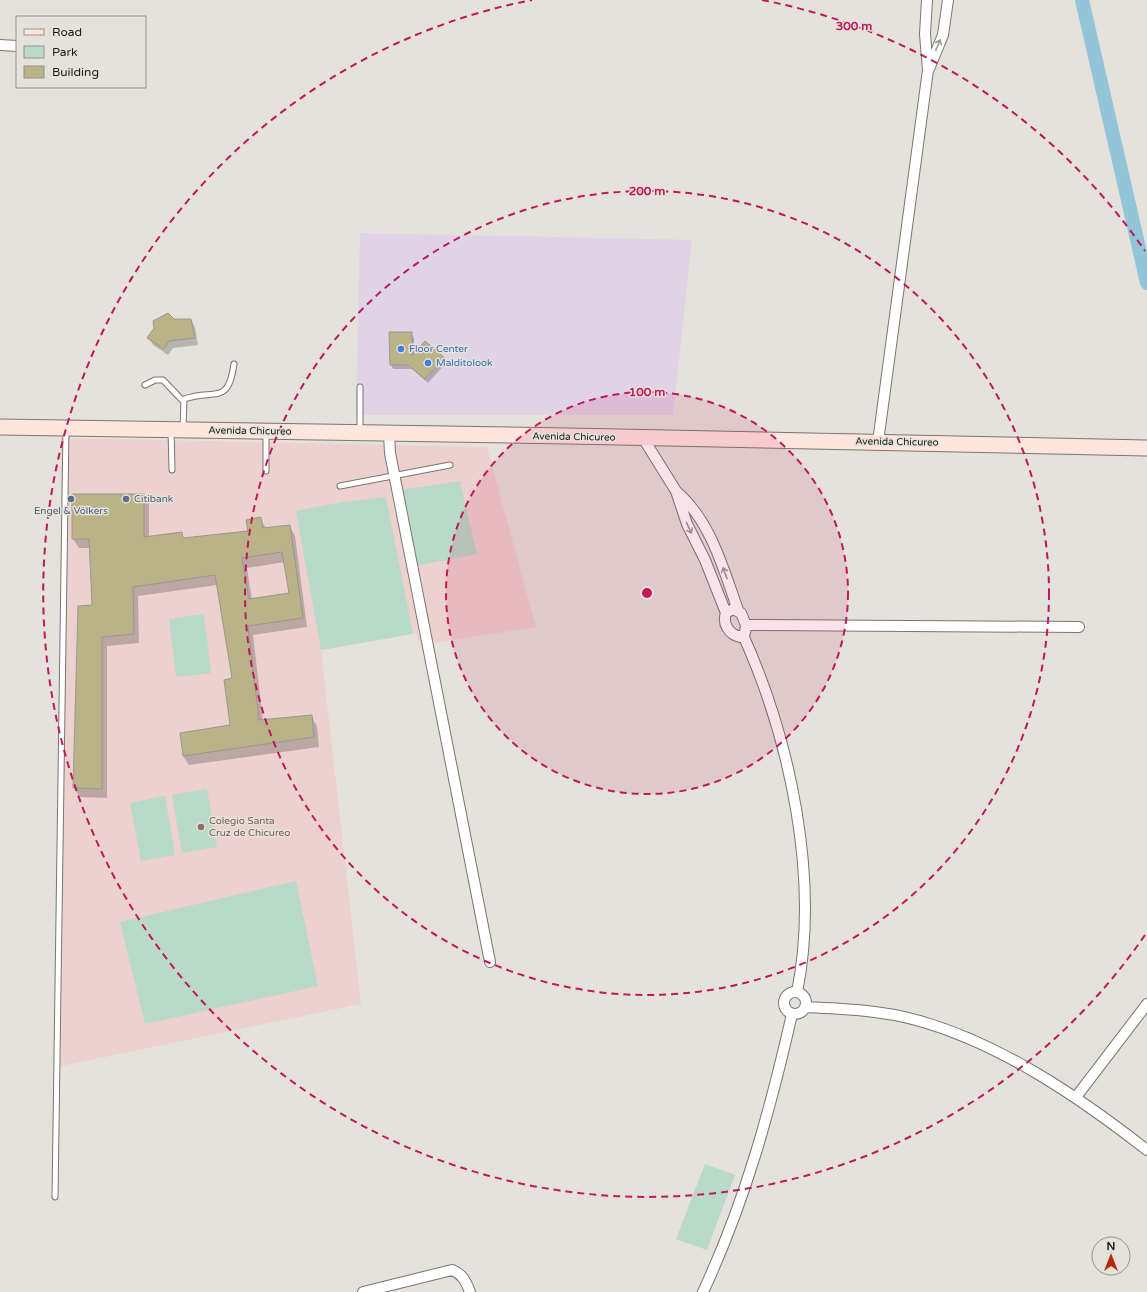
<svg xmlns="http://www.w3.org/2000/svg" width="1147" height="1292" viewBox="0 0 1147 1292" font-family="'Varela Round',sans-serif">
  <rect width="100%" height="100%" fill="#e4e2da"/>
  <path fill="#e0d3e6" d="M360,233L692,240L673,415H356Z"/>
  <path fill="#ecd1ce" d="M61,438L487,447L536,627L421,645L415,633L321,650L361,1004L61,1066Z"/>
  <path fill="#b9d9c9" d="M460,481L477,554L415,566L401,490Z
    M386,497L413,634L321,650L296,511L343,502Z
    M204,614L211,673L176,677L169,619Z
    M207,789L217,847L182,853L172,795Z
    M165,796L175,855L141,861L130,803Z
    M296,881L318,986L145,1024L120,922Z
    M705,1164L735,1175L707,1250L676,1239Z"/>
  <path fill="#0003" fill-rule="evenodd" d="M174,320H191L195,327L198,345L173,348L168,355L153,345L149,338Z
    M411,333L414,338V355L444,358L446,363L428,383L412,369H393L391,365Z
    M144,495L149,504V537L181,533L184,539L250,532L260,519L266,528L290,526L295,536L307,627L253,635L263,721L311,716L317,726L319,747L189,765L183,756L231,726L233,679L217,585L138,596L139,643L107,646V798L80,797L74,788L93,606L91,548H79L73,539ZM285,562L290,594L252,600L247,568Z"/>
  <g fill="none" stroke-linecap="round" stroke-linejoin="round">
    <path stroke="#92c5d8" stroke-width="14" d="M1082,0L1147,283"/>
  </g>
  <path fill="#bab387" stroke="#999890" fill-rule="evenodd" d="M168,313L174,319H191L195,338L169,341L164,349L147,338L154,328L153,321Z
    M389,332H412V356L425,341L445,358L425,379L408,365H390Z
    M72,494H144V537L182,532L183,538L248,531L246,520L261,517L263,528L290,525L303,618L248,626L259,720L312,715L314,737L183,756L180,733L230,725L224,680L232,678L215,575L133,587L134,634L102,637V789L73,788L78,606L92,605L89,539H72ZM282,552L289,593L249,599L242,558Z"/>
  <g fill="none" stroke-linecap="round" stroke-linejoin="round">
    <defs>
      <path id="lane" d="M145,385L155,380H163L183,401
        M360,387V430
        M183,429L184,399C214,388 228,407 234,364
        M171,430L172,470
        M266,471V432
        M340,486L450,465
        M55,1197L66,428"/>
      <path id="street" d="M0,45L17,46
        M929,69L943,35L948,0
        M389,434L390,453L490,962
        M643,438L676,491L687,524L705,560L726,613
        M878,442L928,70L925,34L927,0
        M676,491C711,521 723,568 738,610
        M733,609L741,613L746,625L745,633L740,637C729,634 722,624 726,613Z
        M746,625L1079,627
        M743,635C790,739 820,879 797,992
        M784 1003a11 11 0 1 1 22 0a11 11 0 1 1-22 0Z
        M805,1007C843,1009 880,1010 916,1020C1000,1043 1079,1097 1147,1150
        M1076,1097L1147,1004
        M363,1292L452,1270C463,1274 466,1282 470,1292
        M703,1292C745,1202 770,1111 792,1014"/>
      <path id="secondary" d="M0,427C382,431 765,440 1147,448"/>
    </defs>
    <use href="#lane" stroke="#78776f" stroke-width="7"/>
    <use href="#street" stroke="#78776f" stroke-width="12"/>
    <use href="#secondary" stroke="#78776f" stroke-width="17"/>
    <use href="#lane" stroke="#fff" stroke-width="5"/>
    <use href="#street" stroke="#fff" stroke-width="10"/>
    <use href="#secondary" stroke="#fee5de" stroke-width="15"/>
  </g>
  <defs><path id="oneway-shaft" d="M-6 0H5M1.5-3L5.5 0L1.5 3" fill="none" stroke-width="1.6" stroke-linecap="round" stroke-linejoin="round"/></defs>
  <g stroke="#999998">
    <use href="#oneway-shaft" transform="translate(938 45) rotate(-68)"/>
    <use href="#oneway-shaft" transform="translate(689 528) rotate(65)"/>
    <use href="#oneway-shaft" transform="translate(725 573) rotate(-110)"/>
  </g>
  <circle cx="647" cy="593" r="201" fill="#c2185b" fill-opacity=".12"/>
  <g fill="none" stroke="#c2185b" stroke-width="2" stroke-dasharray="7 5">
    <circle cx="647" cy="593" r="201"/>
    <circle cx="647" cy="593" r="402"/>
    <path d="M1145 935A604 604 0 1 1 532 0M762 0A604 604 0 0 1 1145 251"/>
  </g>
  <g fill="#3f7fe0" stroke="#e4e2da" stroke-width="1.5">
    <circle cx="401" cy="349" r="4"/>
    <circle cx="428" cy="363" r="4"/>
  </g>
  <g fill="#5c6f8a" stroke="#e4e2da" stroke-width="1.5">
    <circle cx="71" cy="499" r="4"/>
    <circle cx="126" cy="499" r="4"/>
  </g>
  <circle fill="#8d6e63" stroke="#e4e2da" stroke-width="1.5" cx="201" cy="827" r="4"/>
  <g text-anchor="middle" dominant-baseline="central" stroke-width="3" stroke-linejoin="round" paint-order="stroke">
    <g font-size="10" fill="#366cbe" stroke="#e4e2da" text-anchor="start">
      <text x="409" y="349">Floor Center</text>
      <text x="436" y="363">Malditolook</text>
    </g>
    <g font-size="10" fill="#1c1c19" stroke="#e4e2da">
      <text transform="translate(250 431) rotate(1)">Avenida Chicureo</text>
      <text transform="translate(574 437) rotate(1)">Avenida Chicureo</text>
      <text transform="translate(897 442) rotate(1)">Avenida Chicureo</text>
    </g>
    <g font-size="10" fill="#4e5e75" stroke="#e4e2da" text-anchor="start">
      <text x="134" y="499">Citibank</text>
      <text x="71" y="511" text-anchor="middle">Engel &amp; Völkers</text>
    </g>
    <g font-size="10" fill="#785e54" stroke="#e4e2da" text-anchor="start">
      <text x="209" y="821">Colegio Santa<tspan x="209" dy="12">Cruz de Chicureo</tspan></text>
    </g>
  </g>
  <circle cx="647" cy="593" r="6" fill="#c2185b" stroke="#e4e2da" stroke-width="2"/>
  <g font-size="12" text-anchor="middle" font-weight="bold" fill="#c2185b" stroke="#e4e2da" stroke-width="3" stroke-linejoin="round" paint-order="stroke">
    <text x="854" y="30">300 m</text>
    <text x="647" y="195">200 m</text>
    <text x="647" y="396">100 m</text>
  </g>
  <rect x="16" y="16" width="130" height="72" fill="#e4e2da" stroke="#94938d"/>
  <rect x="24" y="29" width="20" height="6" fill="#fee5de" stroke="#94938d"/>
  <text x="52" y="36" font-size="12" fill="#1c1c19">Road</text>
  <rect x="24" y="46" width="20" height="12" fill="#b9d9c9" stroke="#94938d"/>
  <text x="52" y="56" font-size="12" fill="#1c1c19">Park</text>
  <rect x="24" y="66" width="20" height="12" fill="#bab387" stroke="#94938d"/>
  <text x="52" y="76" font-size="12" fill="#1c1c19">Building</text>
  <g transform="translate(1111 1256)"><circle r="19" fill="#e4e2da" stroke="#94938d"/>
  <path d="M0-3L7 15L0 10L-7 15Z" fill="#b62a0b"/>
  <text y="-6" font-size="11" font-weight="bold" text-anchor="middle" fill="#1c1c19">N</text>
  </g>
</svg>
